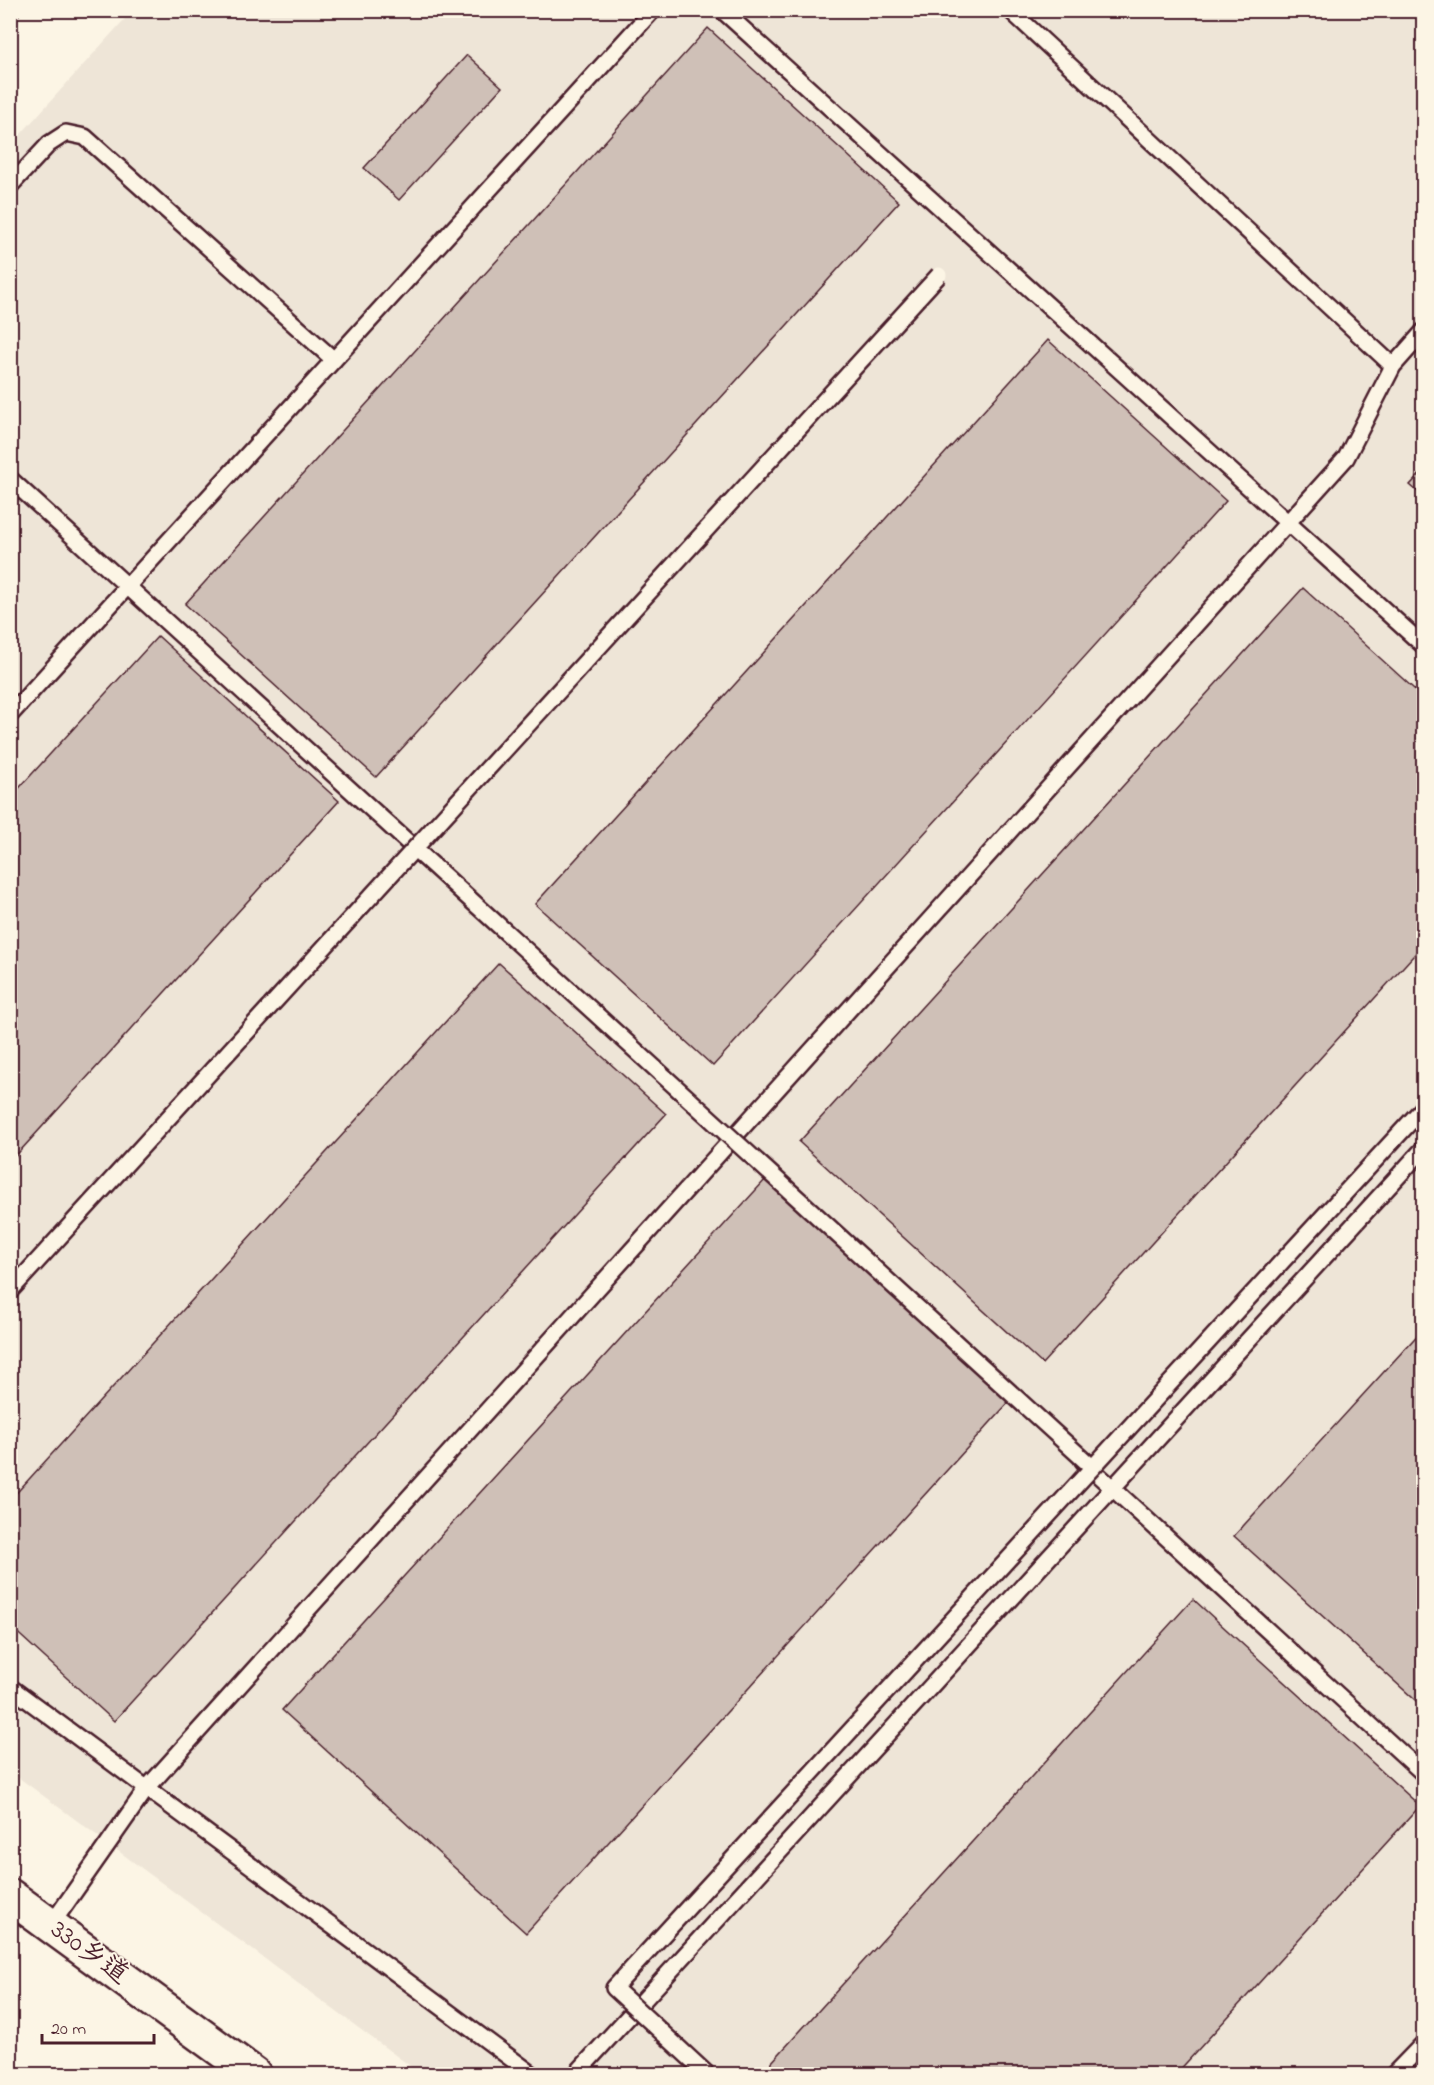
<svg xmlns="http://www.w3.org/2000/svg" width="1434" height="2085" viewBox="0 0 1434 2085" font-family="'Indie Flower','LXGW WenKai TC',sans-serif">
  <rect width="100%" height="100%" fill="#fcf5e5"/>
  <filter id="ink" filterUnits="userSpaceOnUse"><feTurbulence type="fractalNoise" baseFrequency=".0167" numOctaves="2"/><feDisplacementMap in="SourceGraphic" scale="12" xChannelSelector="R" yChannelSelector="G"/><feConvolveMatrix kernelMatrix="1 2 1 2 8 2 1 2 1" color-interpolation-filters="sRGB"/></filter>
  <g filter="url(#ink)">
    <path fill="#eee5d7" d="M132,11H1423V2074H421L11,1772V145Z"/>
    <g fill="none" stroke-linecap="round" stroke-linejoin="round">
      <path stroke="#917474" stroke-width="12" d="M10,17L16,10"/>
    </g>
    <path fill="#cfc0b7" stroke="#4a1f2b" stroke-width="1.5" d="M708,28L899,202L376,777L185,604Z
      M467,55L502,87L399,200L364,168Z
      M1048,340L1226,501L713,1066L535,904Z
      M1424,470V497L1410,485Z
      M1303,588L1424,698V944L1042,1364L799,1142Z
      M158,636L339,801L10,1162V798Z
      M499,963L666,1114L114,1721L10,1626V1500Z
      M765,1180L1009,1402L526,1933L282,1710Z
      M1424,1328V1708L1234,1536Z
      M1193,1599L1420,1806L1176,2074H784L771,2063Z"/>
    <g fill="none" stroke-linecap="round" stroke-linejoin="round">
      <defs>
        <path id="lane" d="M722,10L1424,646
          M1010,10L1393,366
          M10,186L49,144L66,133L85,137L334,360
          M10,479L424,857
          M10,715L653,10
          M1083,1461L1424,1774
          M10,1687L532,2074
          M51,1925L147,1788L1346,458L1393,366L1424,331
          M576,2074L1424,1148
          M1394,2074L1424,2043"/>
        <path id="secondary" d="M10,1896L254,2074"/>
      </defs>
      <use href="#lane" stroke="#4a1f2b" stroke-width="20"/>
      <use href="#secondary" stroke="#4a1f2b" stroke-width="38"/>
      <use href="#lane" stroke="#fcf5e5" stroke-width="15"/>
      <use href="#secondary" stroke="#fcf5e5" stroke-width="33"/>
      <defs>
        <path id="lane-bridge" d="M415,849L1092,1467
          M10,1291L939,275
          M707,2074L614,1988L1424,1107"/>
      </defs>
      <use href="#lane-bridge" stroke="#4a1f2b" stroke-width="20" stroke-linecap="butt"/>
      <use href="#lane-bridge" stroke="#fcf5e5" stroke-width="15"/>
    </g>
  </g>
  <g text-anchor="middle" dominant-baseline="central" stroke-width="4.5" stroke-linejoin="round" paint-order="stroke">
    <g font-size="27" fill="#4a1f2b" stroke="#fcf5e5">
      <text transform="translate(89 1953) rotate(36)">330乡道</text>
    </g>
  </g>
  <rect width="1434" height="2085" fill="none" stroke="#fcf5e5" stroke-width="36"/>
  <rect x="18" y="18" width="1398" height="2049" fill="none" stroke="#4a1f2b" stroke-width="2" filter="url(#ink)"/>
  <path d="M42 2034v9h112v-9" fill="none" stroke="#4a1f2b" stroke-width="3"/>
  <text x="51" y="2034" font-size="18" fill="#4a1f2b" stroke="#fcf5e5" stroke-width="4.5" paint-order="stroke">20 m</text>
</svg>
